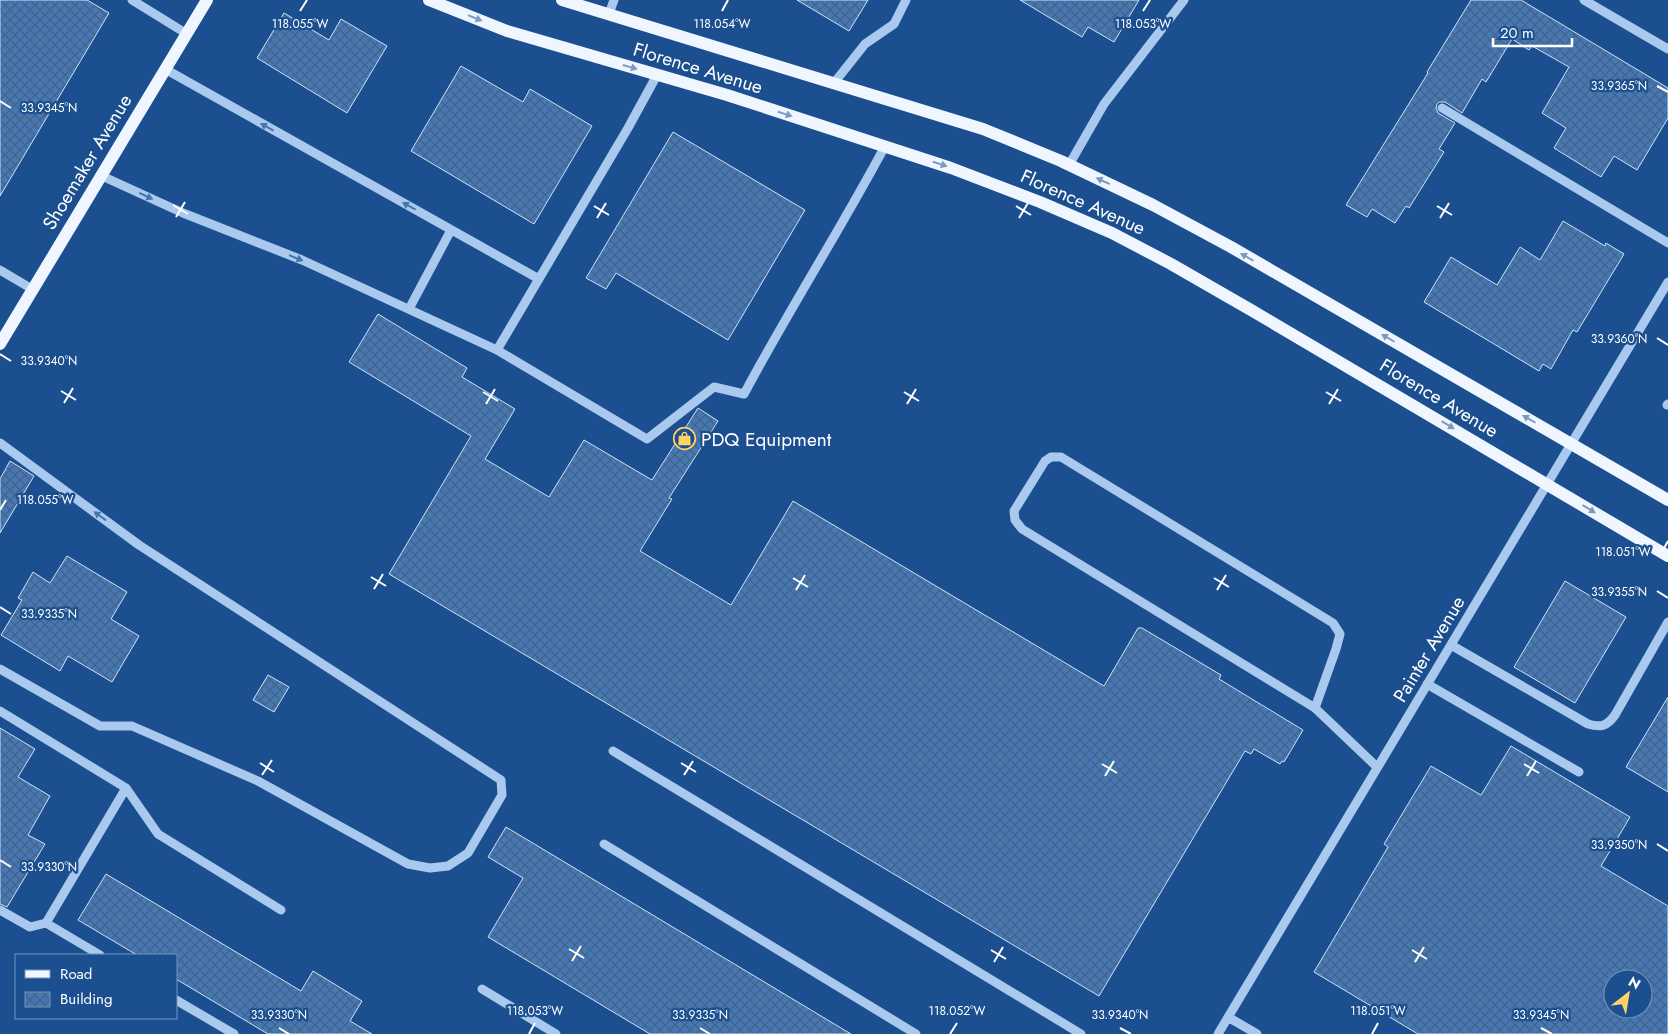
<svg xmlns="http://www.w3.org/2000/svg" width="1668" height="1034" viewBox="0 0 1668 1034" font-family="Jost,sans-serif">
  <defs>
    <pattern id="building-cross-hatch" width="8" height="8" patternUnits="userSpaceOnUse" patternTransform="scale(1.25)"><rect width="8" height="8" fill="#4478b7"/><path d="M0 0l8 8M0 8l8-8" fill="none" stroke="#486282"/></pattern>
  </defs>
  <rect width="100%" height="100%" fill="#1b4f8f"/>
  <path fill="url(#building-cross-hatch)" stroke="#cfe3fa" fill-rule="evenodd" d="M0,0H87L109,13L0,196Z
    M797,0H868L849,31Z
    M1020,0H1139L1114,42L1088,27L1082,37Z
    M1471,0H1521L1668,88V118L1637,170L1614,156L1601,177L1554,148L1566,128L1542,113L1569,67L1532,46L1529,50L1512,39L1486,82L1482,79L1462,113L1445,102H1439L1437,104L1436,108L1438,113L1455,123L1439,149L1444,152L1409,208L1406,206L1395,223L1372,209L1367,217L1346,205L1428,73L1427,72Z
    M284,13L329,40L341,19L387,46L347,113L257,58Z
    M461,66L523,102L530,89L592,126L534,224L411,151Z
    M673,132L805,210L728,340L616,273L606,289L586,278Z
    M1563,221L1605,246L1606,243L1624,254L1577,332L1573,330L1551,369L1543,364L1539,371L1424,302L1451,257L1497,285L1520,247L1540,260Z
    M378,314L467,368L462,377L515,409L485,459L549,497L584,440L652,480L698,408L718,421L669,498L672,499L640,551L731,605L793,501L1104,686L1138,628H1142L1221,675L1219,679L1303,730L1284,762L1282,761L1280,764L1254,749L1251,754L1245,751L1099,996L389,574L471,436L349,362Z
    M10,461L34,476L0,533V479Z
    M67,556L127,592L111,619L139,636L112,682L68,656L60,671L1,635L22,600L18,598L33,572L50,583Z
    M1565,581L1626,617L1575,703L1514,667Z
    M268,675L289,687L274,712L253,700Z
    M1668,697V792L1626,767Z
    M0,728L35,749L18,777L50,796L28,835L45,844L7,907L0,904Z
    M1511,746L1630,817L1601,866L1668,906V1034H1418L1314,972L1388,847L1384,844L1431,766L1481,795ZM1613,979H1643V1009H1613Z
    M506,827L851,1034H650L488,937L523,878L488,857Z
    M106,874L301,991L313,971L362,1001L350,1021L372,1034H268L176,979V955H137L78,920Z"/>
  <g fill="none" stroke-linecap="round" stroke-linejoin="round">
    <path stroke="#a9c9ee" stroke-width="9" d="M132,0L187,34
      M1584,0L1668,49
      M609,14L614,0
      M165,69L539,279
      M834,83L865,44L894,24L906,0
      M1442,108L1668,243
      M1069,165L1104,104L1184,0
      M102,176L183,213L302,260L497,350L647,439L714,387L744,394C789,310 840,230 885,146
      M0,270L32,289
      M409,309L451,230
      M497,350L628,128L657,75
      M1667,405L1668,404
      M0,443L139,545L501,780L502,795L468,853L448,866L430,868L408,864L258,781L132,726H100L0,669
      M1451,645L1588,724C1601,728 1607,726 1615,715L1668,622
      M1427,684L1579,772
      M1315,708L1336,649L1340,634L1333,623L1061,457H1051L1045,461L1014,511L1015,520L1022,529L1315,708L1377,767
      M0,711L126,788L158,834L281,910
      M613,751L1081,1034
      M604,844L916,1034
      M0,910L30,927L46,923L126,788
      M46,923L100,955
      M482,989L556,1034
      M176,1000L234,1034
      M1228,1017L1257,1034
      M1218,1034L1668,282"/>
    <path stroke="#f0f6ff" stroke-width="12" d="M429,0L507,31L727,95L951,168L1040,202L1112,233L1171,264L1251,310L1668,556
      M562,0L983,129L1061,161L1153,205L1231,247L1668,500
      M0,344L207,0"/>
  </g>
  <defs><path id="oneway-solid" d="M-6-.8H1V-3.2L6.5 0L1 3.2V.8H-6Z" transform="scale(1.25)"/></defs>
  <g fill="#7b9ac1">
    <use href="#oneway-solid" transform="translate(475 18) rotate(22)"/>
    <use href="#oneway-solid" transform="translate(630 67) rotate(16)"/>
    <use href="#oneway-solid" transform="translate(785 114) rotate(18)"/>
    <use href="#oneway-solid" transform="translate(940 164) rotate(18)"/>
    <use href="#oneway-solid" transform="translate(1103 181) rotate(-155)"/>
    <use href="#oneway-solid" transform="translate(1247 257) rotate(-150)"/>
    <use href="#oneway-solid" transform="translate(1388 338) rotate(-150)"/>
    <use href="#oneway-solid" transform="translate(1529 419) rotate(-150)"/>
    <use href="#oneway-solid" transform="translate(1448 425) rotate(31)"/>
    <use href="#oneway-solid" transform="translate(1589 509) rotate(31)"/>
  </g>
  <g fill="#4674ac">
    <use href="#oneway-solid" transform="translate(267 127) rotate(-151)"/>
    <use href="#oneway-solid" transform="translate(146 196) rotate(25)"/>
    <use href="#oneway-solid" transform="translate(409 206) rotate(-151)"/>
    <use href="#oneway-solid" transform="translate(296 258) rotate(22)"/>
    <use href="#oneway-solid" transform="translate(100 516) rotate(-144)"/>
  </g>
  <path fill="none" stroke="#fff" stroke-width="2" d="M300,11L307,0M722,11L728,0M1143,11L1150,0M1657,86L1668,92M0,101L11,108M173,205L188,214M594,206L609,215M1016,206L1031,215M1437,206L1452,215M176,217L185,202M597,218L606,203M1019,218L1028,203M1440,218L1449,203M1657,338L1668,345M0,354L11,361M61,391L76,400M483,392L498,401M904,392L919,401M1326,392L1341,401M64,403L73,388M486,404L495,389M907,404L916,389M1329,404L1338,389M0,510L6,500M1662,552L1668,541M371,577L386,586M793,578L808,587M1214,578L1229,587M374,589L383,574M796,590L805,575M1217,590L1226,575M1657,591L1668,598M0,607L11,614M260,763L274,772M681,763L696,772M1102,764L1117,773M1524,764L1539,773M262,775L272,760M684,775L693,761M1105,776L1114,761M1527,776L1536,761M1657,844L1668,851M0,860L11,867M569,949L584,958M991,950L1006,959M1412,950L1427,959M572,961L581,946M994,962L1003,947M1415,962L1424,947M279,1028L289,1034M700,1028L710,1034M1120,1028L1131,1034M1541,1028L1552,1034M529,1034L535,1023M950,1034L957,1023M1372,1034L1378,1023"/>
  <defs>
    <symbol id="shop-ring" viewBox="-11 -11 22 22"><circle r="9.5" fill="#1b4f8f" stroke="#ffd166" stroke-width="1.5"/><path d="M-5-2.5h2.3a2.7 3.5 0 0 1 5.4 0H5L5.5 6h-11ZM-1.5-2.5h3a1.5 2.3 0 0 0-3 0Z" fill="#ffd166"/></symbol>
  </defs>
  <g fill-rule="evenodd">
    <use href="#shop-ring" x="672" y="426" width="25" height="25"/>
  </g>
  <g text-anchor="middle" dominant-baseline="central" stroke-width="4.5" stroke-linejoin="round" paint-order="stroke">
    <g font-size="19" fill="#fff" stroke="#1b4f8f">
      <text transform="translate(698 68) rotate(17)">Florence Avenue</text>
      <text transform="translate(87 162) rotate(-59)">Shoemaker Avenue</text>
      <text transform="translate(1083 202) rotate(24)">Florence Avenue</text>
      <text transform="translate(1439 398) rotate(31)">Florence Avenue</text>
      <text transform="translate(1429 649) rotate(-59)">Painter Avenue</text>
    </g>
    <g font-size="19" fill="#fff" stroke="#1b4f8f" text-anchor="start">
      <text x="701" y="439">PDQ Equipment</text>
    </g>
  </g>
  <g font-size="12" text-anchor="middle" fill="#fff" stroke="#1b4f8f" stroke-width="4.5" stroke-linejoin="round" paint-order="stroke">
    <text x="300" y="28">118.055°W</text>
    <text x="722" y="28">118.054°W</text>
    <text x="1143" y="28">118.053°W</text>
    <text x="1619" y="90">33.9365°N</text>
    <text x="49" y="112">33.9345°N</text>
    <text x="1619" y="343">33.9360°N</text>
    <text x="49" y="365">33.9340°N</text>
    <text x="45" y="504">118.055°W</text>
    <text x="1623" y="556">118.051°W</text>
    <text x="1619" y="596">33.9355°N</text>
    <text x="49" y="618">33.9335°N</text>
    <text x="1619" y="849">33.9350°N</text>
    <text x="49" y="871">33.9330°N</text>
    <text x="535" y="1015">118.053°W</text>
    <text x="957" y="1015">118.052°W</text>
    <text x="1378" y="1015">118.051°W</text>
    <text x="279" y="1019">33.9330°N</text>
    <text x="700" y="1019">33.9335°N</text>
    <text x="1120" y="1019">33.9340°N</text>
    <text x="1541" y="1019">33.9345°N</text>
  </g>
  <rect x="15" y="954" width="162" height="65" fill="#1b4f8f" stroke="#7695bc"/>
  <rect x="25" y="970" width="25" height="8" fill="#f0f6ff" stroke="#7695bc"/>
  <text x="60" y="979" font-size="15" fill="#ffffff">Road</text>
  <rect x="25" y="992" width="25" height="15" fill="url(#building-cross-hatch)" stroke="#7695bc"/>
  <text x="60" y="1004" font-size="15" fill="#ffffff">Building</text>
  <g transform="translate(1628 994) rotate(31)"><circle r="24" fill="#1b4f8f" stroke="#7695bc"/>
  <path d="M0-4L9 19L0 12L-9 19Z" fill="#ffd166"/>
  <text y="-8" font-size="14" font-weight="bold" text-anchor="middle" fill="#ffffff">N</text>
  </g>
  <path d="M1493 38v8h79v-8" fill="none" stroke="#ffffff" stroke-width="2.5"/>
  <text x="1500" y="38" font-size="15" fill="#ffffff" stroke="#1b4f8f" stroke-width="4" paint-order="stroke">20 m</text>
</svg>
